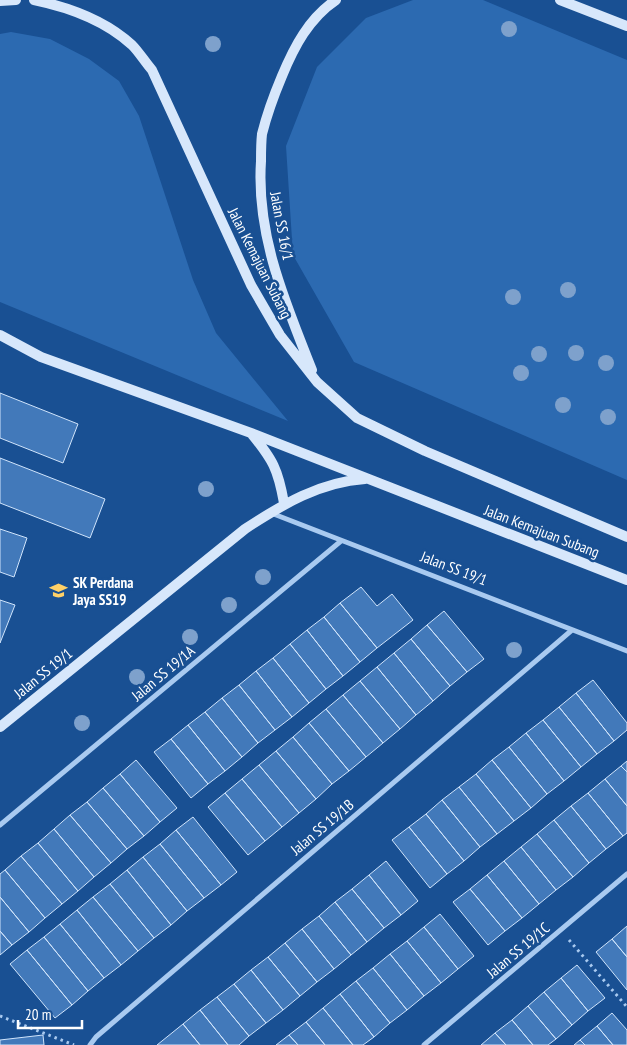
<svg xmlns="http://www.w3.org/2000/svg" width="627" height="1045" viewBox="0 0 627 1045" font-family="'PT Sans Narrow',sans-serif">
  <rect width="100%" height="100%" fill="#195093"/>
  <path fill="#2c6ab1" d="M413,0H483L627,60V480L354,362L293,255L286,146L317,67L366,18Z
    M11,32L50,39L89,59L119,81L139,116L193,280L216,333L288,421L0,302V34Z"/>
  <path fill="#4279ba" stroke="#d0e4fb" d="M0,393L78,424L63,463L0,438Z
    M0,458L105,499L90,538L0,503Z
    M0,529L27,538L14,577L0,572Z
    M361,587L377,606L392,594L413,620L377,648L340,603Z
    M0,600L15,605L0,643Z
    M340,603L377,648L360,662L324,617Z
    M444,611L484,659L467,672L427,625Z
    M324,617L360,662L343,676L307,630Z
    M427,625L467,672L450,686L411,639Z
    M307,630L343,676L326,689L290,644Z
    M411,639L450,686L433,701L394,653Z
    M290,644L326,689L309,703L273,658Z
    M394,653L433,701L416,715L377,667Z
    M273,658L309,703L292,717L256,671Z
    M377,667L416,715L400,729L360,681Z
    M256,671L292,717L275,730L239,685Z
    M593,680L627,723V730L614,741L576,693Z
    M360,681L400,729L383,743L343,695Z
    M239,685L275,730L258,743L222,698Z
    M576,693L614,741L597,754L559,707Z
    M343,695L383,743L366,757L326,709Z
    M222,698L258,743L242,757L205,712Z
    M559,707L597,754L581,767L543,720Z
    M326,709L366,757L349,771L309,723Z
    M205,712L242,757L225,771L188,725Z
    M543,720L581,767L564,781L526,733Z
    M309,723L349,771L332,784L293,737Z
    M188,725L225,771L208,784L171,739Z
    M526,733L564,781L547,794L509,747Z
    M293,737L332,784L316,799L276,751Z
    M171,739L208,784L191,798L154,752Z
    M509,747L547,794L531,808L492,760Z
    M276,751L316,799L299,813L259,765Z
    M136,760L177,808L160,822L120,774Z
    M492,760L531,808L514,821L476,774Z
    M627,761V772L621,766Z
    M259,765L299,813L282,827L242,779Z
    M621,766L627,772V806L605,779Z
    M120,774L160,822L144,836L103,788Z
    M476,774L514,821L497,834L459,787Z
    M242,779L282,827L265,841L225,793Z
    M605,779L627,806V833L623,836L588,793Z
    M459,787L497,834L480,847L442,800Z
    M103,788L144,836L127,849L87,802Z
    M225,793L265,841L248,855L208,807Z
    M588,793L623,836L606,849L571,806Z
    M442,800L480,847L464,861L426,814Z
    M87,802L127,849L111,863L70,815Z
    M571,806L606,849L589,863L554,820Z
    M426,814L464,861L447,874L409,827Z
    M70,815L111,863L94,877L54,829Z
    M193,817L237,872L221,885L176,830Z
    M554,820L589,863L573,877L537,834Z
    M409,827L447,874L430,888L392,840Z
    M54,829L94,877L78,891L38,843Z
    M176,830L221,885L204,898L160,844Z
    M537,834L573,877L556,890L521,847Z
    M38,843L78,891L62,904L21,856Z
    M160,844L204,898L187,911L143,857Z
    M521,847L556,890L539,904L504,861Z
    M21,856L62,904L45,918L5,870Z
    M143,857L187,911L171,925L127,870Z
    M386,861L418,901L401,915L369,875Z
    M504,861L539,904L522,918L487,875Z
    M5,870L45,918L29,932L0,897V874Z
    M127,870L171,925L154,938L110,884Z
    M369,875L401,915L384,928L352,889Z
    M487,875L522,918L505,931L470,889Z
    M110,884L154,938L138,951L93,897Z
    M352,889L384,928L367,942L335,902Z
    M470,889L505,931L488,945L453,902Z
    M0,897L29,932L12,945L0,931Z
    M93,897L138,951L121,965L77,910Z
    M335,902L367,942L351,955L319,916Z
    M77,910L121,965L104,978L60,924Z
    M440,914L474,956L458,969L424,927Z
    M319,916L351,955L334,969L302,929Z
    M60,924L104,978L88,991L44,937Z
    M627,926V957L612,939Z
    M424,927L458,969L441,983L407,941Z
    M302,929L334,969L317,982L285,943Z
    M0,931L12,945L0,955Z
    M44,937L88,991L72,1005L27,950Z
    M612,939L627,957V990L596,952Z
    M407,941L441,983L424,996L390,954Z
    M285,943L317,982L300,996L268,957Z
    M27,950L72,1005L55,1018L10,964Z
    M390,954L424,996L407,1010L373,968Z
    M268,957L300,996L283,1010L251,970Z
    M577,965L605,998L588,1011L561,978Z
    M373,968L407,1010L390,1023L356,981Z
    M251,970L283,1010L266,1023L234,984Z
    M561,978L588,1011L572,1025L544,992Z
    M356,981L390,1023L374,1037L340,994Z
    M234,984L266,1023L249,1036L217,997Z
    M544,992L572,1025L556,1039L528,1006Z
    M340,994L374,1037L363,1045H353L323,1008Z
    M217,997L249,1036L239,1045H228L200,1010Z
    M528,1006L556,1039L548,1045H533L512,1020Z
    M323,1008L353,1045H325L306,1022Z
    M200,1010L228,1045H200L183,1024Z
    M612,1013L627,1030V1045H613L597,1026Z
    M512,1020L533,1045H506L495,1033Z
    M306,1022L325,1045H298L289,1035Z
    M183,1024L200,1045H157Z
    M597,1026L613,1045H585L580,1040Z
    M495,1033L506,1045H481Z
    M43,1035L44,1045H0V1040Z
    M289,1035L298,1045H276Z
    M580,1040L585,1045H574Z"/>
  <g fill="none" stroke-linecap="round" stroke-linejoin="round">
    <path stroke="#a9caf0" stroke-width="3" stroke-dasharray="2.5 4" stroke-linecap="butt" d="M569,940L627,1007
      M0,1016L74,1045"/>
    <path stroke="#a9caf0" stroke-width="5" d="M271,513L627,651
      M0,825L341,541
      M90,1045L96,1037L572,630
      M424,1045L627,874"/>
    <path stroke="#d7e7fb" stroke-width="10" d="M34,0C68,7 106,21 132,45C139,52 145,62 152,70L251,285L280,335L317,382L357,418L425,451L627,537
      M560,0L627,26
      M0,1L16,0
      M0,335L41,357L251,433L627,580
      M312,370C285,302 256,235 261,161C261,152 261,143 262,134C267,114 274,95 282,76C294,47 309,18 336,0
      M251,433C273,460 278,469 284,503
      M0,727L245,529C283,504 320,482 365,479"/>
  </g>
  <g fill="#7ea1cc">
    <circle cx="509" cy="29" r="8"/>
    <circle cx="213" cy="44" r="8"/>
    <circle cx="568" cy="290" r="8"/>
    <circle cx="513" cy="297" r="8"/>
    <circle cx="576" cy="353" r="8"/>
    <circle cx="539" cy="354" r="8"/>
    <circle cx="606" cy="363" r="8"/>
    <circle cx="521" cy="373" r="8"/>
    <circle cx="563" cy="405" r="8"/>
    <circle cx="608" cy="417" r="8"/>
    <circle cx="206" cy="489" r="8"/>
    <circle cx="263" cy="577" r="8"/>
    <circle cx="229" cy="605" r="8"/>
    <circle cx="190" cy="637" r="8"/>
    <circle cx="514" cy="650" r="8"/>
    <circle cx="137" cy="677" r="8"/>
    <circle cx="82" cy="723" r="8"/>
  </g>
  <defs>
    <symbol id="school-bare" viewBox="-9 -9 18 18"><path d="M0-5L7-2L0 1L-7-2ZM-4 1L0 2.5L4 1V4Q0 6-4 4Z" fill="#ffd168" stroke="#195093" stroke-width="2.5" paint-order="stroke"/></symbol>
  </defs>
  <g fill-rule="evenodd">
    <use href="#school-bare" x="46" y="578" width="25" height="25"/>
  </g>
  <g text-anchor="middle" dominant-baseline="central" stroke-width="5" stroke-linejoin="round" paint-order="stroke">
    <g font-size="15" fill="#fff" stroke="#195093">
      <text transform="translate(282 226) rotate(79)">Jalan SS 16/1</text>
      <text transform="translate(260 263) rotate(63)">Jalan Kemajuan Subang</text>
      <text transform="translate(542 531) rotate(21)">Jalan Kemajuan Subang</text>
      <text transform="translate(454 568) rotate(21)">Jalan SS 19/1</text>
      <text transform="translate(43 673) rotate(-39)">Jalan SS 19/1</text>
      <text transform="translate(163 673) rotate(-40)">Jalan SS 19/1A</text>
      <text transform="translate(322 827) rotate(-40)">Jalan SS 19/1B</text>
      <text transform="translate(518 950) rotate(-40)">Jalan SS 19/1C</text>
    </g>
    <g font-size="15" font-weight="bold" fill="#fff" stroke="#195093" text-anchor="start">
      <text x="73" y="582">SK Perdana<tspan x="73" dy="17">Jaya SS19</tspan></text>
    </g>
  </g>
  <path d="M18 1020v8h64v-8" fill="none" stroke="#ffffff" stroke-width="2.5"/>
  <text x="25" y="1020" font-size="15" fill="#ffffff" stroke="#195093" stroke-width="4" paint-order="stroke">20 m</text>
</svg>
